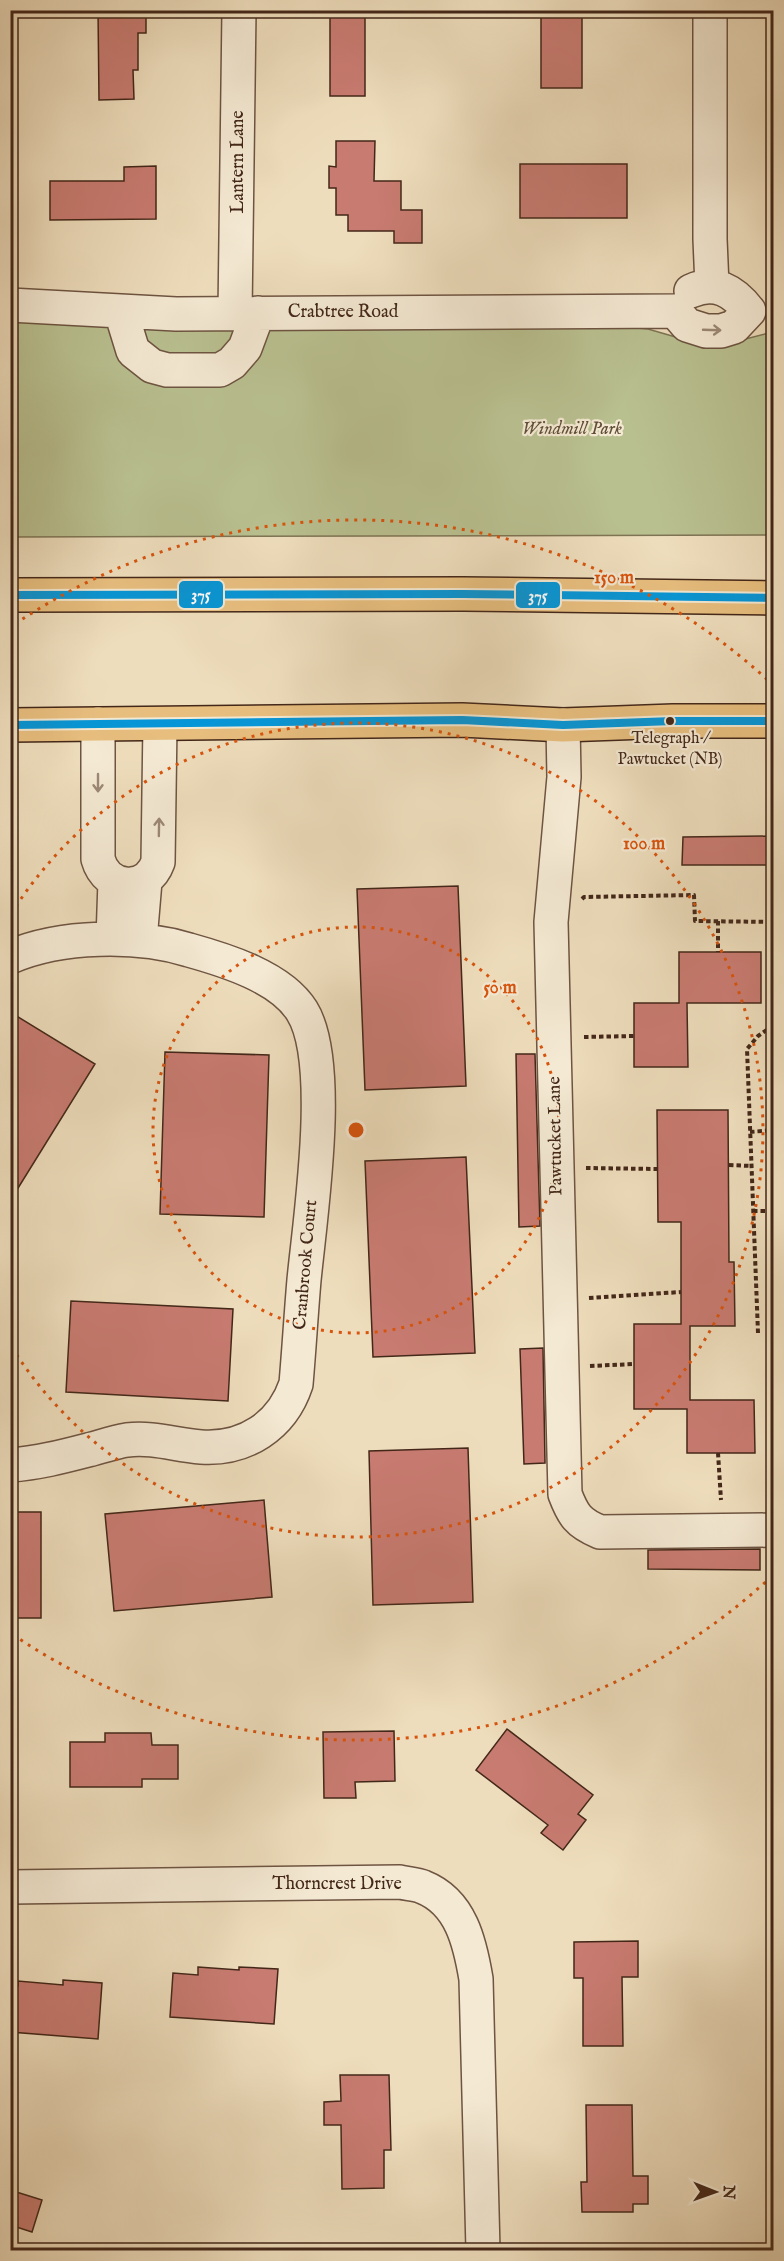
<svg xmlns="http://www.w3.org/2000/svg" width="784" height="2261" viewBox="0 0 784 2261" font-family="'IM FELL English',serif">
  <rect width="100%" height="100%" fill="#eeddbc"/>
  <filter id="stains"><feTurbulence type="fractalNoise" baseFrequency=".00333" numOctaves="4"/><feColorMatrix values="0 0 0 0 .2 0 0 0 0 .09 0 0 0 0 .02 0 0 0 .5 -.17"/></filter>
  <radialGradient id="worn" r=".72"><stop offset=".6" stop-color="#630" stop-opacity="0"/><stop offset="1" stop-color="#630" stop-opacity=".3"/></radialGradient>
  <path fill="#b9c090" stroke="#7e7454" stroke-width="1.5" d="M10,319L584,323L648,329L679,338L726,344L773,332V535L11,537Z"/>
  <path fill="#c87b71" stroke="#432719" stroke-width="1.5" d="M98,10H146V33H138V70H133L134,99L99,100Z
    M330,10H365V96H330Z
    M541,10H582V88H541Z
    M336,141H375L374,181H401V210H422V243H394V231H348V215H336V188H329V166L336,167Z
    M520,164H627V218H520Z
    M156,166V219L50,220V181H124V167Z
    M774,836V865H682L683,837Z
    M458,886L466,1086L365,1090L357,889Z
    M679,952H761V1003H687L688,1067H634V1003H679Z
    M10,1012L95,1064L10,1201Z
    M165,1052L269,1055L264,1217L160,1214Z
    M516,1054H535L540,1226L519,1227Z
    M657,1110H728L729,1262H734L735,1326H690V1400H754L755,1453H687V1409H634V1324H681V1222H658Z
    M466,1157L475,1353L373,1357L365,1161Z
    M71,1301L233,1309L228,1401L66,1392Z
    M543,1348L545,1463L524,1464L520,1349Z
    M468,1448L473,1602L373,1605L369,1451Z
    M264,1500L272,1597L114,1611L105,1514Z
    M10,1512H41V1618H10Z
    M760,1549V1570L648,1569V1550Z
    M507,1729L593,1795L578,1814L586,1820L563,1850L541,1833L548,1825L476,1770Z
    M394,1731L395,1781L355,1782L356,1798H324L323,1732Z
    M105,1733H151L152,1745H178V1779H142V1787H70V1742H105Z
    M638,1941V1977H622L623,2046H583V1978H574V1942Z
    M198,1967L239,1970V1967L278,1969L274,2024L170,2017L173,1973L198,1975Z
    M63,1980L102,1983L98,2039L10,2032V1985L18,1986V1981L63,1985Z
    M340,2075H389L391,2150H384V2188L342,2189L341,2125H324V2102L341,2101Z
    M586,2105H632L633,2176H648V2204H633V2212H582L581,2182H587Z
    M10,2190L42,2200L32,2232L10,2225Z"/>
  <g fill="none" stroke-linecap="round" stroke-linejoin="round">
    <defs>
      <path id="minor" d="M710,10V239L712,286
        M691,291C715,280 734,291 749,311
        M10,305L176,314L675,311
        M675,311L687,325L706,331H721L734,327L749,311
        M121,312L133,351L152,366L167,370H220L232,363L245,348L258,313
        M235,313L239,10
        M98,724V859C107,891 147,893 158,862L160,724
        M563,725L564,777L551,922L565,1494C573,1515 578,1523 600,1532L774,1530
        M113,939L115,881
        M140,940L145,881
        M10,957C61,935 137,934 189,950C225,960 281,977 302,1011C334,1062 310,1218 304,1280C301,1315 299,1350 296,1384C282,1426 245,1450 201,1447C175,1445 154,1437 127,1440C115,1442 103,1446 92,1449C65,1456 39,1463 10,1465
        M10,1887L400,1882C407,1884 416,1884 423,1887C461,1902 470,1943 476,1979L483,2250"/>
      <path id="highway" d="M10,595L463,594L774,598
        M10,725L462,720L563,725L673,721H774"/>
    </defs>
    <use href="#minor" stroke="#6e5442" stroke-width="36"/>
    <use href="#highway" stroke="#432719" stroke-width="36"/>
    <path stroke="#432719" stroke-width="4" stroke-dasharray="4.5 3" stroke-linecap="butt" d="M582,899L584,897L694,895L695,921L774,922
      M718,921V952
      M584,1037L634,1036
      M750,1132L774,1130
      M729,1165L752,1166
      M586,1168L657,1169
      M753,1211H774
      M589,1298L681,1292
      M758,1333L747,1049L758,1036L774,1025
      M590,1366L634,1364
      M718,1453L721,1500"/>
    <use href="#minor" stroke="#f4e9d3" stroke-width="33"/>
    <use href="#highway" stroke="#e7be7e" stroke-width="33"/>
    <defs>
      <path id="bus-1" d="M10,595L463,594L774,598
        M10,725L462,720L563,725L673,721H774"/>
    </defs>
    <use href="#bus-1" stroke="#f4e9d3" stroke-width="12"/>
    <use href="#bus-1" stroke="#0696d7" stroke-width="8"/>
  </g>
  <defs><path id="oneway-shaft" d="M-6 0H5M1.5-3L5.5 0L1.5 3" fill="none" stroke-width="1.6" stroke-linecap="round" stroke-linejoin="round" transform="scale(1.5)"/></defs>
  <g stroke="#9c8876">
    <use href="#oneway-shaft" transform="translate(712 330) rotate(2)"/>
    <use href="#oneway-shaft" transform="translate(98 783) rotate(90)"/>
    <use href="#oneway-shaft" transform="translate(159 827) rotate(-89)"/>
  </g>
  <g fill="none" stroke="#d8540d" stroke-width="3" stroke-dasharray="3 6">
    <circle cx="356" cy="1130" r="203"/>
    <path d="M11 914A407 407 0 1 1 11 1346"/>
    <path d="M772 1576A610 610 0 0 1 15 1636M15 624A610 610 0 0 1 772 684"/>
  </g>
  <circle fill="#432719" stroke="#f4e9d3" stroke-width="2" cx="670" cy="721" r="5"/>
  <g text-anchor="middle" dominant-baseline="central" stroke-width="4.5" stroke-linejoin="round" paint-order="stroke">
    <g font-size="16" fill="#432719" stroke="#f4e9d3">
      <text x="670" y="739">Telegraph /<tspan x="670" dy="21">Pawtucket (NB)</tspan></text>
    </g>
    <g font-size="18" fill="#432719" stroke="#f4e9d3">
      <text transform="translate(238 162) rotate(-90)">Lantern Lane</text>
      <text x="343" y="312">Crabtree Road</text>
      <text transform="translate(556 1136) rotate(-91)">Pawtucket Lane</text>
      <text transform="translate(306 1265) rotate(-85)">Cranbrook Court</text>
      <text x="337" y="1884">Thorncrest Drive</text>
    </g>
    <g font-size="18" font-style="italic" fill="#604d37" stroke="#f4e9d3">
      <text x="572" y="429">Windmill Park</text>
    </g>
  </g>
  <circle cx="356" cy="1130" r="9" fill="#d8540d" stroke="#f4e9d3" stroke-width="3"/>
  <g font-size="18" text-anchor="middle" font-weight="bold" fill="#d8540d" stroke="#f4e9d3" stroke-width="4.5" stroke-linejoin="round" paint-order="stroke">
    <text x="614" y="583">150 m</text>
    <text x="644" y="849">100 m</text>
    <text x="500" y="993">50 m</text>
  </g>
  <g stroke="#f4e9d3" stroke-width="2">
    <rect x="178" y="580" width="46" height="29" rx="6" fill="#0696d7"/>
    <rect x="515" y="581" width="46" height="28" rx="6" fill="#0696d7"/>
  </g>
  <g font-size="16" text-anchor="middle" font-weight="bold" fill="#fff">
    <text x="201" y="600">375</text>
    <text x="538" y="601">375</text>
  </g>
  <rect width="784" height="2261" fill="none" stroke="#eeddbc" stroke-width="36"/>
  <rect x="12" y="12" width="760" height="2237" fill="none" stroke="#432719" stroke-width="3"/>
  <rect x="18" y="18" width="748" height="2225" fill="none" stroke="#432719" stroke-width="1.5"/>
  <g transform="translate(715 2192) rotate(91)" stroke="#f4e9d3" stroke-width="4.5" paint-order="stroke">
  <path d="M0-4.5L10 22L0 15L-10 22Z" fill="#432719"/>
  <text y="-9" font-size="16" font-weight="bold" text-anchor="middle" fill="#432719">N</text>
  </g>
  <rect width="100%" height="100%" filter="url(#stains)"/>
  <rect width="100%" height="100%" fill="url(#worn)"/>
</svg>
